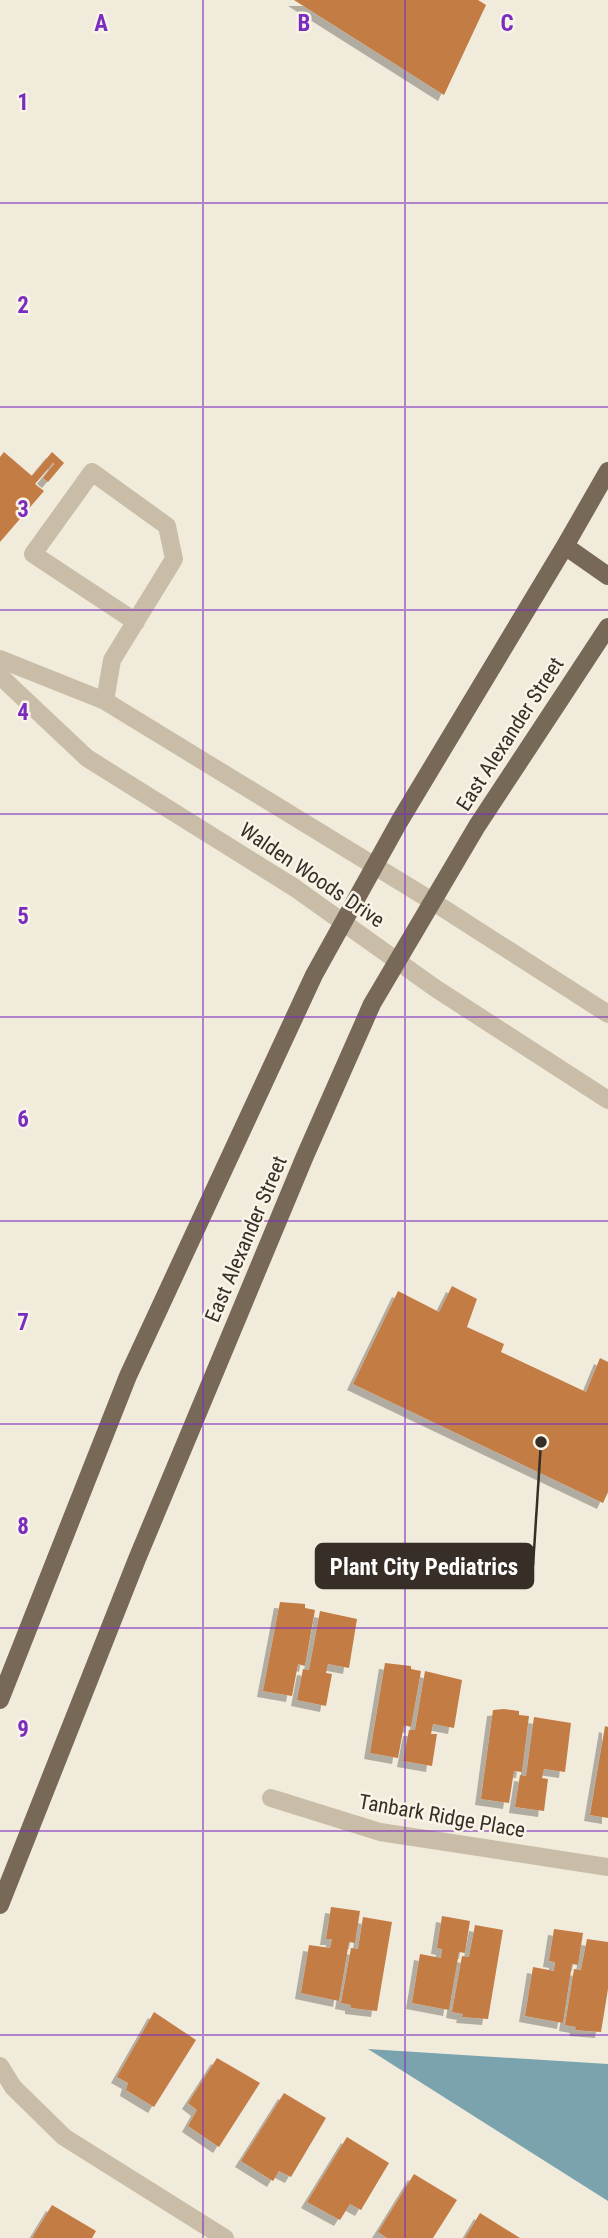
<svg xmlns="http://www.w3.org/2000/svg" width="608" height="2238" viewBox="0 0 608 2238" font-family="'Roboto Condensed',sans-serif">
  <defs>
    <filter id="shadow"><feDropShadow dx="-6" dy="6" stdDeviation="0" flood-color="#0004"/></filter>
  </defs>
  <rect width="100%" height="100%" fill="#f1ebdb"/>
  <path fill="#7aa3ae" d="M368,2049L608,2064V2201Z"/>
  <path fill="#c47b45" filter="url(#shadow)" d="M294,0H478L486,5L444,95Z
    M4,452L32,476L52,452L64,463L48,482L43,478L54,464L53,463L35,484L44,491L0,542V457Z
    M452,1286L477,1299L467,1327L504,1344L501,1352L586,1392L600,1358L608,1362V1492L603,1503L353,1384L398,1291L439,1312Z
    M280,1602L305,1604V1608L315,1610L305,1666L298,1664L292,1696L263,1691Z
    M320,1611L357,1619L349,1668L328,1664L326,1673L332,1674L326,1706L297,1700L303,1669L309,1670Z
    M385,1663L411,1666V1669L421,1671L411,1727L404,1725L398,1758L370,1753Z
    M425,1671L462,1680L454,1728L433,1724L431,1734H437L432,1766L403,1761L409,1730H415Z
    M504,1709L519,1711V1715L529,1716L522,1772L514,1771L509,1803L481,1799L493,1710Z
    M534,1717L571,1723L565,1772L544,1769L542,1778L548,1779L544,1811L515,1807L520,1775L526,1776Z
    M605,1726L608,1727V1818L590,1815Z
    M331,1907L360,1911L355,1943L349,1942L339,2001L301,1993L309,1945L330,1948L332,1939H326Z
    M442,1916L470,1921L465,1953L459,1952L449,2010L412,2003L420,1954L441,1958L442,1949L437,1948Z
    M363,1917L392,1922L377,2011L351,2008V2005L341,2003L351,1948L358,1949Z
    M475,1925L503,1930L488,2019L462,2017L463,2014L452,2012L462,1956L469,1957Z
    M554,1929L583,1933L578,1965L572,1964L563,2023L525,2016L533,1967L554,1971L555,1962L549,1961Z
    M587,1939L608,1942V1989L601,2032L575,2030L576,2027L565,2025L574,1969L581,1970Z
    M154,2012L196,2040L154,2107L126,2090L128,2083L117,2077Z
    M217,2058L260,2083L219,2147L188,2126L197,2110L188,2103Z
    M284,2093L326,2118L291,2177L279,2171L273,2181L241,2161Z
    M347,2137L389,2163L361,2210L350,2204L340,2220L307,2202Z
    M414,2174L457,2200L433,2238H387L378,2232Z
    M52,2205L96,2231L92,2238H32Z
    M480,2213L520,2238H465Z"/>
  <g fill="none" stroke-linecap="round" stroke-linejoin="round">
    <path stroke="#c9bda7" stroke-width="18" d="M0,659L105,701L432,901L608,1014
      M0,676L87,758L295,888L435,988L608,1100
      M105,701L112,660L174,559L167,526L92,472L33,554L136,622
      M271,1798L380,1832L608,1867
      M0,2066L13,2087L64,2137L225,2238"/>
    <path stroke="#776858" stroke-width="18" d="M565,546L608,576
      M0,1700L128,1376L314,975L399,822L565,546L608,471
      M0,1905L137,1559L305,1156L372,1004L477,826L608,627"/>
  </g>
  <path fill="none" stroke="#7b2cbf" stroke-width="2" stroke-opacity="0.55" d="M203,0V2238M405,0V2238M0,203H608M0,407H608M0,610H608M0,814H608M0,1017H608M0,1221H608M0,1424H608M0,1628H608M0,1831H608M0,2035H608"/>
  <g text-anchor="middle" dominant-baseline="central" stroke-width="5" stroke-linejoin="round" paint-order="stroke">
    <g font-size="21" fill="#362e27" stroke="#f9f4e7">
      <text transform="translate(510 734) rotate(-57)">East Alexander Street</text>
      <text transform="translate(312 875) rotate(34)">Walden Woods Drive</text>
      <text transform="translate(246 1239) rotate(-67)">East Alexander Street</text>
      <text transform="translate(442 1816) rotate(10)">Tanbark Ridge Place</text>
    </g>
  </g>
  <g font-size="23" text-anchor="middle" font-weight="bold" fill="#7b2cbf" stroke="#f9f4e7" stroke-width="5" stroke-linejoin="round" paint-order="stroke">
    <text x="101" y="31">A</text>
    <text x="304" y="31">B</text>
    <text x="507" y="31">C</text>
    <text x="23" y="110">1</text>
    <text x="23" y="313">2</text>
    <text x="23" y="517">3</text>
    <text x="23" y="720">4</text>
    <text x="23" y="924">5</text>
    <text x="23" y="1127">6</text>
    <text x="23" y="1330">7</text>
    <text x="23" y="1534">8</text>
    <text x="23" y="1737">9</text>
  </g>
  <path fill="none" stroke="#362e27" stroke-width="2.5" d="M541 1442L533 1566"/>
  <circle fill="#362e27" stroke="#f9f4e7" stroke-width="2.5" cx="541" cy="1442" r="7"/>
  <rect fill="#362e27" stroke="#362e27" stroke-width="2.5" x="316" y="1544" width="217" height="44" rx="7"/>
  <g font-size="23" text-anchor="middle" font-weight="bold" fill="#fff">
    <text x="424" y="1575">Plant City Pediatrics</text>
  </g>
</svg>
